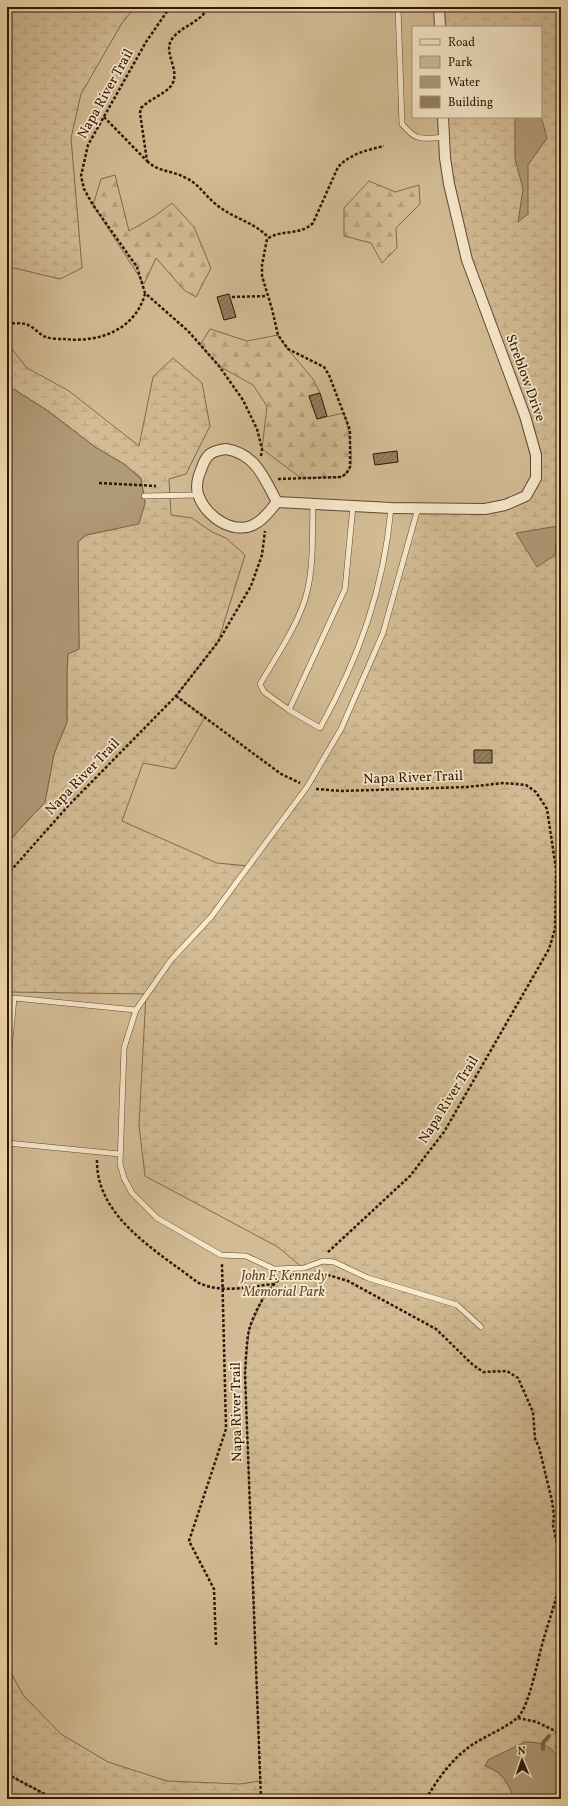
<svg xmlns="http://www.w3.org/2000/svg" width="568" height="1806" viewBox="0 0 568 1806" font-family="Vollkorn,serif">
  <defs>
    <pattern id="forest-firs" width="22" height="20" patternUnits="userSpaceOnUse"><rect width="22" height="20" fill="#d3bc95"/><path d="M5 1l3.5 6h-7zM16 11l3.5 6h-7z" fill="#b5a17f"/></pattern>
    <pattern id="wetland-marsh" width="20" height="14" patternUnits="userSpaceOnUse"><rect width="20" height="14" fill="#d3bc95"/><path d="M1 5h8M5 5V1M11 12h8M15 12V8" fill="none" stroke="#b5a17f"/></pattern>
    <pattern id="building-hatch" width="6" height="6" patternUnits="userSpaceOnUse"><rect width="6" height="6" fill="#957e61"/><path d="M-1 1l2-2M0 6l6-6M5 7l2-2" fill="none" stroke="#7a664e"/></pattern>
  </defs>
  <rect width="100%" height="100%" fill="#f5deb1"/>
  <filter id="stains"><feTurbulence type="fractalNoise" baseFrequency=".005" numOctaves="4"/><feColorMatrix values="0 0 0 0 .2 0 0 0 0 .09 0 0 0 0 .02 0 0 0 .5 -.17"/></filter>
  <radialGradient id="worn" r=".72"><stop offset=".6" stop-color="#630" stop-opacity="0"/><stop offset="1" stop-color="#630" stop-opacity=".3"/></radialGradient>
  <path fill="#d3bc95" stroke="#806950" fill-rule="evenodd" d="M7,7H561V1725L488,1760L514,1799H7V843L45,802L141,478L7,385ZM413,27H541V117H413Z"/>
  <path fill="url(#forest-firs)" stroke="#806950" d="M115,175L129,231L155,216L172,203L194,227L211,268L196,297L184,290L156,258L144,284L93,205L101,179Z
    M369,181L395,192L419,185L420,204L396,228L397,248L382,263L371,243L344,236V208Z
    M210,329L247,341L278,335L282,342L313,379L320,393L309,396L317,419L344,413C348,425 354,457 350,468C348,472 345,475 341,477L301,478L262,449L267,406L253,385L219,366L200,345Z
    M7,1774L54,1799H7Z"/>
  <path fill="url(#wetland-marsh)" stroke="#806950" d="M7,7H135L122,23L81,94L71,138L82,268L60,279L14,268L7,274Z
    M439,7H561V1765L558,1758L485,1766C503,1772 508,1783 514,1799H54L7,1774V1665L23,1695L61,1734L108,1762L167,1781L240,1784L260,1781L245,1374L249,1330L264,1296L273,1284L287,1274L303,1268L278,1247L145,1176L139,1125L146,994L7,992V843L45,802L54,754L67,722V671L68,654L79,649L78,542L86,535L115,529L145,503L141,478L124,464L95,447L48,411L7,385V343L27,368L69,391L139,446L153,377L173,358L202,383L210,426L186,474L169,479L171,515L192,518L212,532L226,538L245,555L218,642L176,696L205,717L175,769L143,763L122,821L217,863L249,866L307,787L341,729L383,633L418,508L505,505L533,485L536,455L467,260L443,117H541V27H440Z"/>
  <path fill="#b19a78" stroke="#7c654c" d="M541,116L547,138L528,165V214L518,222L523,189L515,159V118Z
    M7,385L48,411L95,447L124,464L141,479L145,503L139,524L86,535L78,542L79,649L68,654L67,671V722L54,754L45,802L7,843Z
    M558,526L555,555L537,567L516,533Z
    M525,1742C565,1741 561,1770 561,1799H514C508,1783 503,1772 485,1766L488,1760Z"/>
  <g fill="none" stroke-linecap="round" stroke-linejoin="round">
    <path stroke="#7c654c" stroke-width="4" d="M559,1726L561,1724
      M543,1749V1743L549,1736"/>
  </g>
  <path fill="url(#building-hatch)" stroke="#2d160a" d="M229,294L236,317L224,320L217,297Z
    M320,393L327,416L317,419L309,396Z
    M397,451L398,462L375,465L373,454Z
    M474,750H492V763H474Z"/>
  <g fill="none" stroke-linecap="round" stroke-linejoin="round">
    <defs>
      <path id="lane" d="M398,7L402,124C417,142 422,139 444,137
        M144,496L198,495
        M313,503C312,532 314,564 307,592C300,622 276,657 260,684L264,692L289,710L320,728C359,658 384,588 391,508
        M418,508L383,633L341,729L307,787L211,917L171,960L136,1010L124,1048L120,1164L124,1178L132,1193L157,1218L221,1255L246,1256L274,1269L304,1268L323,1261L334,1262L368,1278L457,1305L481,1327
        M289,710L345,589L353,506
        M7,1071L14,998L136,1010
        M7,1143L120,1154"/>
      <path id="street" d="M439,7L440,27
        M226,449C256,454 264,478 277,502C271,509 266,517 258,522C236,538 205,517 198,494C196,487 198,477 201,470C206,454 211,451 226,449Z
        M277,502L391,508L485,509L505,505L526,496L536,478V455L525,416L467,260L449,184L445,158L443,117"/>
    </defs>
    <use href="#lane" stroke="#5f4834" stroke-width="6"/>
    <use href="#street" stroke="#5f4834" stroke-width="12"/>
    <path stroke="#2d160a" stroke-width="2.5" stroke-dasharray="3 2" stroke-linecap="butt" d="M170,7L146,42L88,145L81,176L84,189L93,205L137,267L145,293L188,331L219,366L243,400L257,429L262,449L261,456
      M104,117L147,161L140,113L141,108C150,99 163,95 171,86C182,71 162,53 172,39C182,25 201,23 208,7
      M147,161C160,173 172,170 186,178C199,184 206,197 218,206C235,219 254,222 269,238
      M232,297L267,296
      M7,323C14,324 23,322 28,325C35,328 40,335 46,337C51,339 59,339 64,339C99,343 135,330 145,294
      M278,479L341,477L346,474L350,467V430L329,375L324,367L288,349L278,335L272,309L262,276V265L267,239C281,229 300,236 313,223L338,167C350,154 367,150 384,146
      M99,483L156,486
      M176,696L281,774L300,783
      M316,789L342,791L467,787L504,783L526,785L536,792L547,809L556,869L555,929L549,949L444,1132L410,1176L327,1253
      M7,875L68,806L176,696L218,642L251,586L262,555L265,531
      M97,1160C96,1217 157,1251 197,1282C221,1294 247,1287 273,1284
      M318,1272L348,1281L436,1329L472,1364L483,1372L507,1371L518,1378L533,1412L535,1439L539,1447L552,1501L554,1515L553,1525L561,1564
      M216,1645L214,1589L189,1541L226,1429L222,1264
      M518,1718L537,1722L561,1734
      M7,1774L54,1799
      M261,1799L245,1374C246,1360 246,1344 249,1330C254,1313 266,1289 281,1278
      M426,1799C438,1778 454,1756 475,1743C488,1735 507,1727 517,1718C530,1707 538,1656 544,1638C550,1617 558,1596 561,1574"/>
    <use href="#lane" stroke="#f8eacc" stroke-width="5"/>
    <use href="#street" stroke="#f8eacc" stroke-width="10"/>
  </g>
  <g text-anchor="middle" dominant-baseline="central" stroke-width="3.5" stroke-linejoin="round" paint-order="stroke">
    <g font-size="14" fill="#2d160a" stroke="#f8eacc">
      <text transform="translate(106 94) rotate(-61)">Napa River Trail</text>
      <text transform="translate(525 378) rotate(70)">Streblow Drive</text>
      <text transform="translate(83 777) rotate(-46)">Napa River Trail</text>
      <text transform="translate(413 778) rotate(-2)">Napa River Trail</text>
      <text transform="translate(449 1100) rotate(-58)">Napa River Trail</text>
      <text transform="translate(237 1412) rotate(-91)">Napa River Trail</text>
    </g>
    <g font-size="14" font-style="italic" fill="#5f4834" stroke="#f8eacc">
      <text x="284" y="1276">John F. Kennedy<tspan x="284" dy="16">Memorial Park</tspan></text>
    </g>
  </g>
  <rect width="568" height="1806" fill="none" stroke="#f5deb1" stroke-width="24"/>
  <rect x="8" y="8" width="552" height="1790" fill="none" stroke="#2d160a" stroke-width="2"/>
  <rect x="12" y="12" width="544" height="1782" fill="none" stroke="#2d160a"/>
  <rect x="412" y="26" width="130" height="92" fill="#f8eacc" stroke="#a7957e"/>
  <rect x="420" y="39" width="20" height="6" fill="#f8eacc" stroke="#a7957e"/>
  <text x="448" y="46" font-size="12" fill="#2d160a">Road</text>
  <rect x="420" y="56" width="20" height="12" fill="#d3bc95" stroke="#a7957e"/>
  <text x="448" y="66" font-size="12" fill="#2d160a">Park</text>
  <rect x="420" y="76" width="20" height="12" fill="#b19a78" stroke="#a7957e"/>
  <text x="448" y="86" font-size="12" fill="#2d160a">Water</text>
  <rect x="420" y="96" width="20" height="12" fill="#957e61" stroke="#a7957e"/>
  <text x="448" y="106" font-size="12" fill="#2d160a">Building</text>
  <g transform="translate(522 1760) rotate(358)" stroke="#f8eacc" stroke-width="3" paint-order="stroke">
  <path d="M0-3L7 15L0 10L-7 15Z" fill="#2d160a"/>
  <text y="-6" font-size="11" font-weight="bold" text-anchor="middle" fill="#2d160a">N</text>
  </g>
  <rect width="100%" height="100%" filter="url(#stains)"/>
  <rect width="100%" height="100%" fill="url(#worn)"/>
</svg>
